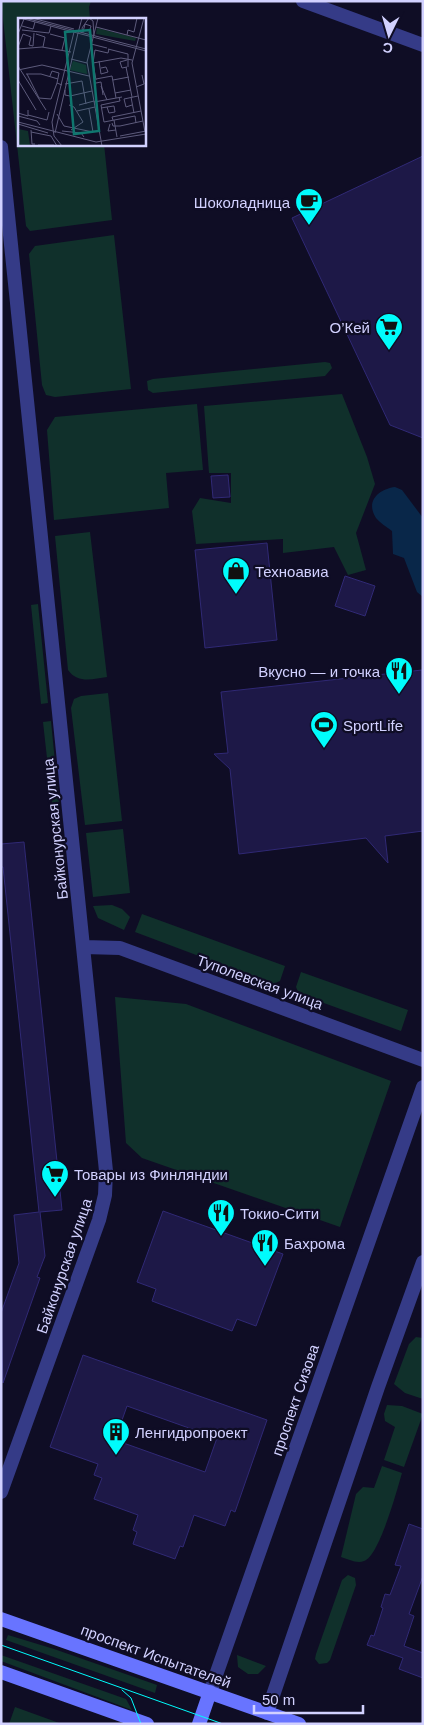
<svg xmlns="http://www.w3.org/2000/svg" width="424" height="1725" viewBox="0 0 424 1725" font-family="Arial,sans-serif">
  <rect width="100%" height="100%" fill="#0f0d25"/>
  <path fill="#10302b" d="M1,1H91L89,7L90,19H19V144H104L112,220L30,231L26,226Z
    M114,235L131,389L55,397L46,395L42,385L29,254L35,246Z
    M325,362L330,363L332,368L325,376L153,393L148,390L147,381L153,379Z
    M342,394L367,457L375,484L356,533L366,570L348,575L334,547L283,553V539L196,544L192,511L200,498L231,503V473H209L204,406Z
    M197,404L203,470L166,473L169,508L54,520L47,430L55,417Z
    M90,532L107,677C93,679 78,684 68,670L55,536Z
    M38,604L48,703L41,704L31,605Z
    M108,693L122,821L85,825L71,708L74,699L81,696Z
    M51,721L59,803H52L43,722Z
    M123,829L130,893L93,897L86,833Z
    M112,905L122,909L130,917L124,930L98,918L93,906Z
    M142,914L285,966L280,981L273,984L135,932Z
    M301,972L408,1010L401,1031L299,994L296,987Z
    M115,997L186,1004L391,1081L340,1227L142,1158L126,1143Z
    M416,1337L423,1338V1399L405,1393L394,1384L409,1344Z
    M387,1405L402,1406L423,1414L404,1467L384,1460L395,1427L385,1421L384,1414Z
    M382,1466L402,1473C397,1490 379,1557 364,1561C357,1564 348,1559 341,1557L356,1494L363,1487L374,1488Z
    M348,1575L355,1578L356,1585L330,1660L327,1663L319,1664L315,1659L316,1654L342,1580Z
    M8,1635L54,1649L157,1685L155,1693L6,1640Z
    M1,1655L126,1699L132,1710L1,1661Z
    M237,1655L266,1666L258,1674H248L238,1667Z
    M15,1707L62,1724H9Z"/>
  <path fill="#092749" d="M395,487L402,490L423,518V597L417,592L404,558L393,554L392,531C387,527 380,523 376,518C365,501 379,489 395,487Z"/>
  <path fill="#1d1847" stroke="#302975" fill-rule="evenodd" d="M423,156V438L390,425L292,218Z
    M228,475L230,497L213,498L211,476Z
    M267,543L277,640L205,648L195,550Z
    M345,576L375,586L365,616L335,606Z
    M422,670L423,831L385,836L388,863L366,838L239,854L230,769L214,754L228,753L221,692Z
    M24,842L62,1210L40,1212L45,1256L37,1277L40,1278L3,1383L1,1313L19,1263L14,1215L39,1212L3,867H1V844Z
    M163,1211L283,1254L256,1326L237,1319L232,1331L152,1301L156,1289L137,1282Z
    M83,1355L267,1420L235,1512L231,1510L225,1526L194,1515L183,1547L180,1546L175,1559L133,1544L137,1532L133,1530L138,1515L94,1499L102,1478L94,1475L98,1464L50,1447ZM127,1406L217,1438L205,1472L115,1440Z
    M409,1524L423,1529V1576L409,1614L414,1616L404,1646L423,1653V1678L399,1669L403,1658L367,1645L371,1635L374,1636L383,1608L381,1607L385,1594L390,1595L401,1566L395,1565Z"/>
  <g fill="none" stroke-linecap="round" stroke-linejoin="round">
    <path stroke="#353b87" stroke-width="14" d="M303,1L423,45
      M1,147L106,1171L105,1195L99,1220L1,1492
      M84,947L120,948L423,1060"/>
    <path stroke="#353b87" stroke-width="14" d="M210,1692L423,1087
      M267,1713L378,1387L423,1262"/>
    <path stroke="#6874ff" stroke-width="14" d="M1,1619L299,1724
      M1,1672L147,1724
      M199,1724L210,1692"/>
    <path stroke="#00fcfc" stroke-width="1" d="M1,1645L223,1724
      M122,1690L131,1698L141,1724"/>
  </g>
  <defs>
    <symbol id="cafe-pin" viewBox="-11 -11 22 30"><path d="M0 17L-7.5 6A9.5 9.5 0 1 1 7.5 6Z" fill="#00fcfc" stroke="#0f0d25"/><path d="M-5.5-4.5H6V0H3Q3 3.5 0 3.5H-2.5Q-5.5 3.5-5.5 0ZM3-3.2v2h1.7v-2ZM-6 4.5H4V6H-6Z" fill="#111"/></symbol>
    <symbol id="supermarket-pin" viewBox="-11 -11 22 30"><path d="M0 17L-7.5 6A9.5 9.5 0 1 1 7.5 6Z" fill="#00fcfc" stroke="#0f0d25"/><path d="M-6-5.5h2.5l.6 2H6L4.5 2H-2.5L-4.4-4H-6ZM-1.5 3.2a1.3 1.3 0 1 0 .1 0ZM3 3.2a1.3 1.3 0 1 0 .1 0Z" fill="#111"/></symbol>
    <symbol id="shop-pin" viewBox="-11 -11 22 30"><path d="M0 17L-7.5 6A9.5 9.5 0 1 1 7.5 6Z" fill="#00fcfc" stroke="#0f0d25"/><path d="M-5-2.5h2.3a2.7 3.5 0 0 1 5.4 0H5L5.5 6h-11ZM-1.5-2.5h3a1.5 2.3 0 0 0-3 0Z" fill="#111"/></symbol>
    <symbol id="restaurant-pin" viewBox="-11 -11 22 30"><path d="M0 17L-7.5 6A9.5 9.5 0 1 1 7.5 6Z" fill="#00fcfc" stroke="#0f0d25"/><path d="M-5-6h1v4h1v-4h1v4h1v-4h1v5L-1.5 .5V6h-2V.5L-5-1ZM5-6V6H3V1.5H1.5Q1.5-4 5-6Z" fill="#111"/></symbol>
    <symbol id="stadium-pin" viewBox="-11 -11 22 30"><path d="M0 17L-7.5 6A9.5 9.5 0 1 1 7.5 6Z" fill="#00fcfc" stroke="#0f0d25"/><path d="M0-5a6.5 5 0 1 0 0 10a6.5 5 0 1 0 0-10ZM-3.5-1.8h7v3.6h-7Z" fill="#111"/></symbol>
    <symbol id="building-pin" viewBox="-11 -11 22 30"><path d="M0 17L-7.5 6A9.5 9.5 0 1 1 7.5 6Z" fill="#00fcfc" stroke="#0f0d25"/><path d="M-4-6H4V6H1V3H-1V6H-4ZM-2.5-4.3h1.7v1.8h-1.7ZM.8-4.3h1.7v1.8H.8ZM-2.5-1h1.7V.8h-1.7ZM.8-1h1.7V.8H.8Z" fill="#111"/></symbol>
  </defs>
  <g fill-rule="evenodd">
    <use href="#cafe-pin" x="293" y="186" width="32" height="43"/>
    <use href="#supermarket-pin" x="373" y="311" width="32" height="43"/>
    <use href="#shop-pin" x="220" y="555" width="32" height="43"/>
    <use href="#restaurant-pin" x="383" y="655" width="32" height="43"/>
    <use href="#stadium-pin" x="308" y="709" width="32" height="43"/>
    <use href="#supermarket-pin" x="39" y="1158" width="32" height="43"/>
    <use href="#restaurant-pin" x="205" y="1197" width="32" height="43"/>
    <use href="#restaurant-pin" x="249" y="1227" width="32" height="43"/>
    <use href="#building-pin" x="100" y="1416" width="32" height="43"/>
  </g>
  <g text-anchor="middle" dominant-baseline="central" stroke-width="4.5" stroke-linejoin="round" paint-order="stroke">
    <g font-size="15" fill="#d2d1ff" stroke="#0f0d25" text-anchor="start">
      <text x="290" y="202" text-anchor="end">Шоколадница</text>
      <text x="370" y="327" text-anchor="end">О’Кей</text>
      <text x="255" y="571">Техноавиа</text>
      <text x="380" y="671" text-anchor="end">Вкусно — и точка</text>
      <text x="343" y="725">SportLife</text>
      <text x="74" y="1174">Товары из Финляндии</text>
      <text x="240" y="1213">Токио-Сити</text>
      <text x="284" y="1243">Бахрома</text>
      <text x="135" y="1432">Ленгидропроект</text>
    </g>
    <g font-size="15" fill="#d2d1ff" stroke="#0f0d25">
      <text transform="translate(55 829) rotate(-96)">Байконурская улица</text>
      <text transform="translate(260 982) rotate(20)">Туполевская улица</text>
      <text transform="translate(64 1266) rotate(-71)">Байконурская улица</text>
      <text transform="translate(295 1400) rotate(-71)">проспект Сизова</text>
      <text transform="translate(156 1656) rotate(20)">проспект Испытателей</text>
    </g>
  </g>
  <g transform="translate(18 18)">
    <rect width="128" height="128" fill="#0f0d25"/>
    <path d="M79,10L118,20L117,23L78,16ZM55,43L68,47L69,56L52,52ZM0,111L10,113L12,127H0Z" fill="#10302b"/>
    <path fill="none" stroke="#5d5b7c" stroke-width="1" d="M2,0L128,33M7,0L128,31M14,0L56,11M80,0L69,44L84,128M126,0L114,45L127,114M4,8L15,11L17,4M78,9L128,22M4,12L31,15L33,8M65,14L67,6L73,8L71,15M60,15L64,0M65,15L64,10L71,0L75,3L76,18M0,16L6,1M18,16L27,19L25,29M32,16L47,20L44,32M109,17L110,12L116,14L119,0M73,26L89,30M0,29L5,16L13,19L11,27L15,28L16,15M0,31L24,29L53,34M90,31L110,36V49M53,41L69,45M109,42L102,44L104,50L109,49M81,43L83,56L90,54L88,49L83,50M75,45L103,40L114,42M0,48L28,92M108,49L114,79M0,52L24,47L71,58M8,56H23L40,61M9,56L21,80L33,81L39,65M32,58L34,53L41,55L39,65L44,67M78,61L94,58L98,80M0,62L18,92M78,62L75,45L77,32L90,35L91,31M95,62L111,59M78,65L83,64L85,77M47,66L64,63L68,86M83,68L89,82M118,69L126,66L124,57M47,72V77L52,78L74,73M97,75L113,72M101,79L102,83L83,87L86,104L117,98L118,105M113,79L116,95M76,84L104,79M51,87L56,89L65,104L53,112M61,87L76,83M114,87L108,89L106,81L120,78M83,90L89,89L96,88L97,94L91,95L89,89M59,93L77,89M0,95L10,98V92M39,96L46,108L75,114L71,91M10,97L29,102L31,94M0,98L19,103L22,107M95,102L94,99L123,93M96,102L99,119M0,104L78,124L128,116M94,105L95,108H102L125,103M0,106L30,115M92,106L90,113L98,112M13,112L14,126H17M44,113L63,115L66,119M13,114L33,118L39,128M37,115L60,15M102,118L128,113M20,127H36M44,128L36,118L34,104L56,14"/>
    <path fill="#0f766e" fill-opacity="0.15" stroke="#0f766e" stroke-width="2.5" d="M72,12L81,113L56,116L47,14Z"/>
    <rect width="128" height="128" fill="none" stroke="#d2d1ff" stroke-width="2.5"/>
  </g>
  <rect width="424" height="1725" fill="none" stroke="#d2d1ff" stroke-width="5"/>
  <g transform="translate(389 35) rotate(185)" stroke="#0f0d25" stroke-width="4" paint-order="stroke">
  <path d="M0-4L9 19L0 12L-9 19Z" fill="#d2d1ff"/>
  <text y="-8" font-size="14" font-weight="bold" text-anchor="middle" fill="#d2d1ff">С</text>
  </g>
  <path d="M254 1705v8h109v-8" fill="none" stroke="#d2d1ff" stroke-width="2.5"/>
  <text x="262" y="1705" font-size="15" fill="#d2d1ff" stroke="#0f0d25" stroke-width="4" paint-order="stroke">50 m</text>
</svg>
